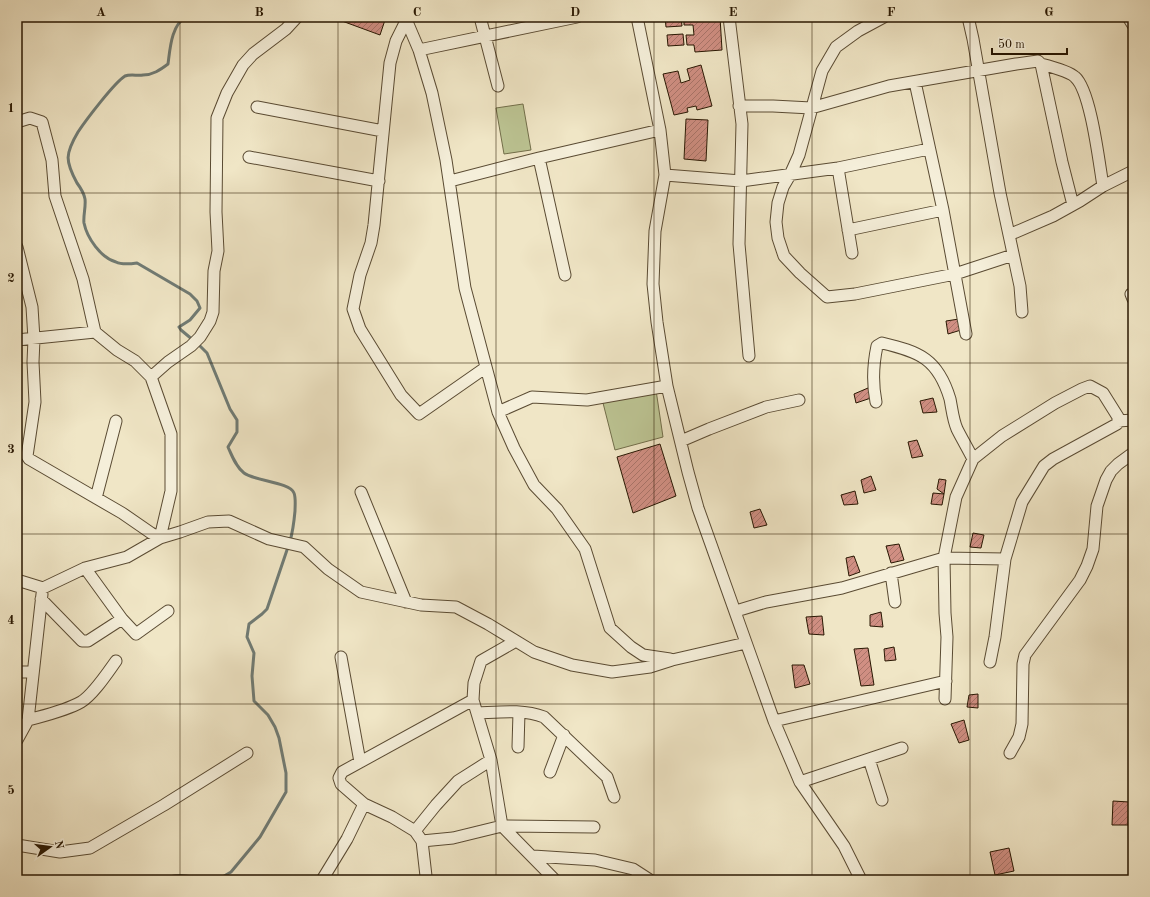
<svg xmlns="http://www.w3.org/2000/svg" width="1150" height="897" viewBox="0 0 1150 897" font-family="'Old Standard TT',serif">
  <defs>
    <pattern id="building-hatch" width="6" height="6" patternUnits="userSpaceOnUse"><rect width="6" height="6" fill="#d08f83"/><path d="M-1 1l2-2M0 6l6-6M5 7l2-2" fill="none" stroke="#a97469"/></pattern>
  </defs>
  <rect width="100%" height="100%" fill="#f0e6c6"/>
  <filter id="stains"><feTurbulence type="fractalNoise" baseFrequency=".005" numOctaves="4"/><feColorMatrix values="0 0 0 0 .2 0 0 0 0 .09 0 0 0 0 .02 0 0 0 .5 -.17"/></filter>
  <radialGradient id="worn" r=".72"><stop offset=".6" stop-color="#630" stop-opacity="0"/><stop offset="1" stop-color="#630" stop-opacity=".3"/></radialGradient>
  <path fill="#bcc493" stroke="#726e4a" d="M523,104L531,150L504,154L496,108Z
    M656,390L663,437L615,450L602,399Z"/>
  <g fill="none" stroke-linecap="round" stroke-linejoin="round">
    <path stroke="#707b74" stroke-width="3" d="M186,17C171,25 170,50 168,64C160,70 153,75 143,75C138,76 130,74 125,76C114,83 86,120 78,132C65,154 65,161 77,183C80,187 84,194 85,199C86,207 83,216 84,223C87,238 101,258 116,262C122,265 130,264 137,263L190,294L197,301L200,308L190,320L179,327L181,330L193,340
      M197,343L207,353L230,409L237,420V432L228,447C232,456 236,467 244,473C254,481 290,482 294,493C296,498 295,506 295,511C294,522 293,531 290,541
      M161,880C176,873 187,875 202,880
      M212,880L219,879L231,872L260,837L286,792V773L279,738L275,727L268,715L254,701L252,676L254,653L247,637L249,624L262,614L267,609L288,547"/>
  </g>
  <path fill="url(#building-hatch)" stroke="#281702" d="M343,17H386L380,35L342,21Z
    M665,17H681L682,26L666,27Z
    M684,17H720L722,50L695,52L694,45H687L686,35H694L693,25H684Z
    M683,34L684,45L668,46L667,35Z
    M701,65L712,106L697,110L696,106L687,108L688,112L674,115L663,74L678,71L681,83L690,80L687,69Z
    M686,119L708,120L706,161L684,159Z
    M959,319L961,330L948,334L946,321Z
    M868,388L871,398L856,403L854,394Z
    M933,398L937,412L923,413L920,401Z
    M917,440L923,456L912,458L908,442Z
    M660,444L676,496L633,513L617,457Z
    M871,476L876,490L864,493L861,480Z
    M939,479L946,480L944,494L937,489Z
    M855,491L858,504L844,505L841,495Z
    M933,493L944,494L942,505L931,504Z
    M760,509L767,525L754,528L750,512Z
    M973,533L984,535L981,548L970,547Z
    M899,544L904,560L891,563L886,546Z
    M854,556L860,572L849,576L846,558Z
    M881,612L883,627L870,626V615Z
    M822,616L824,635L809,634L806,617Z
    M894,647L896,660L885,661L884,649Z
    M868,648L874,685L861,686L854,649Z
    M792,665H804L810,684L795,688Z
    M978,694V708L967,707L969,695Z
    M964,720L969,740L959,743L951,724Z
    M1113,801L1129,802L1128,825H1112Z
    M1009,848L1014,871L995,875L990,852Z"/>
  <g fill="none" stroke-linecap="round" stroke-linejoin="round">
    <defs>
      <path id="minor" d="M405,17L419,50L432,93L446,160L465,288L498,412L514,448L534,485L557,509L585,549L610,628L631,647L643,655L670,659
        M480,17L498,86
        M637,17L660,130L665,175L655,231L653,284L657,322L667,386L688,472L698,508L774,721L800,782L844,846L861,880
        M729,17L742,124L739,244L749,356
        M884,17L858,31L836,47L822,71L799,155L790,175L783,187L778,203L776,222L778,238L784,256L800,273L827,297L855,294L955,274L1013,255
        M968,17L973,39L1000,193L1020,286L1022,312
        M1128,17L1133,25
        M406,21L396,41L390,63L374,225L371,243L360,275L353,309L360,329L401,395L419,414L485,368
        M419,50L577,17
        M1041,64C1049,66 1070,72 1075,77C1091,91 1099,163 1103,186
        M915,82L943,210L966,334
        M739,106H773L811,108L889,86L1016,64L1038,61L1041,64L1062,162L1073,205
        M257,107L383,131
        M17,122L30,118L42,122L52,160L55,196L83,279L95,332
        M249,157L379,181
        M539,158L565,275
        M838,168L852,253
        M665,175L741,181L838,168L929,149
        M450,181L539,158L660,130
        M848,230L943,210
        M1009,235L1053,216L1080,201L1103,186L1133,171
        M17,247L32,307L34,339L33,362L35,402L27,456L29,459L122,513L151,533L160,538
        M1131,294L1133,299
        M17,340L95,332L117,350L135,361L151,377L171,434V491L160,538
        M151,377L168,362L191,346L200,337L210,321L213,312L214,271L218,251L216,212L217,118L227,93L243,65L253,54L286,29L297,17
        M876,402C872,382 873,365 877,346L882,343C920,352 938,359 950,399C952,409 953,420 957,429C962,439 968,449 973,459
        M498,412L532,397L587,400L667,386
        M681,441L709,429L766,407L799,400
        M361,492L406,602
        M96,498L116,421
        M85,568L122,619
        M891,573L895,602
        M17,580L43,588L85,568L127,557L160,538L180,532L208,522L229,521L269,539L304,547L328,569L361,592L421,605L456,607L488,624L534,652L572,665L612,672L650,667L672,660L746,643
        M41,599L82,641H88L122,619L136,634L168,611
        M736,611L766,602L842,588L944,558L1005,559
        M516,641L481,661L474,683L473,700L491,760L502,826L555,880
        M341,657L360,762
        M990,662L995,637L1005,559L1022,502L1044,466L1053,459L1117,424L1118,421L1133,420
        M17,672H33
        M945,699L947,637L945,613L944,558L956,497L973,459L1002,436L1055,403L1082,389L1090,386L1103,393L1118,417V421
        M477,713C500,712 523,709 544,717L607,777L614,797
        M28,720C46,715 65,711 81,702C93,695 108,672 116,661
        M774,721L946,681
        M17,740L28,720L42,594
        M518,747L519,712
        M1010,753L1019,737L1022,724L1023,664L1025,655L1080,580L1087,566L1093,549L1097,506L1106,480L1111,471L1118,464L1133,453
        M869,759L882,800
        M550,772L564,735
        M800,782L902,748
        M415,831L436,805L458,781L491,760
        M422,841L453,838L502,826L594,827
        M17,845L60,852L90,848L164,805L247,753
        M533,856L595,860L633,869L650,880
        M322,880L347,839L364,804
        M424,880L426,876L422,841L415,831L392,817L364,804L341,784L339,778L342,772L473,700"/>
    </defs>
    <use href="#minor" stroke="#5a4b33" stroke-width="13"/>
    <use href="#minor" stroke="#f5efda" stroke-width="11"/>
  </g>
  <path fill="none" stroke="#281702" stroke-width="1" stroke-opacity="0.55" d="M180,17V880M338,17V880M496,17V880M654,17V880M812,17V880M970,17V880M17,193H1133M17,363H1133M17,534H1133M17,704H1133"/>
  <rect width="1150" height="897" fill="none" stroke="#f0e6c6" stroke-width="44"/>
  <g transform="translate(50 847) rotate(76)" stroke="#f5efda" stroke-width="3" paint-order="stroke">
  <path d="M0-3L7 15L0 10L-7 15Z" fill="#281702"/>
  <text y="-6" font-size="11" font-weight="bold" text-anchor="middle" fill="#281702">N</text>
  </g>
  <path d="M992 48v6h75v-6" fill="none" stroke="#281702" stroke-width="2"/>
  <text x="998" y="48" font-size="12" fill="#281702" stroke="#f5efda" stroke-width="3" paint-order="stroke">50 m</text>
  <rect x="22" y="22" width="1106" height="853" fill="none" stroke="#281702" stroke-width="1.5"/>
  <g font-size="13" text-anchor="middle" font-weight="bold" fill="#281702">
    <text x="101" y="16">A</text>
    <text x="259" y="16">B</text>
    <text x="417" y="16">C</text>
    <text x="575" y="16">D</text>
    <text x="733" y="16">E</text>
    <text x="891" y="16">F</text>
    <text x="1049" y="16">G</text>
    <text x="11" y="112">1</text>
    <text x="11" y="282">2</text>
    <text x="11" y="453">3</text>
    <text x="11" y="624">4</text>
    <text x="11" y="794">5</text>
  </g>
  <rect width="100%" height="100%" filter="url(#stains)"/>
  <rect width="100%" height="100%" fill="url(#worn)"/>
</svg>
